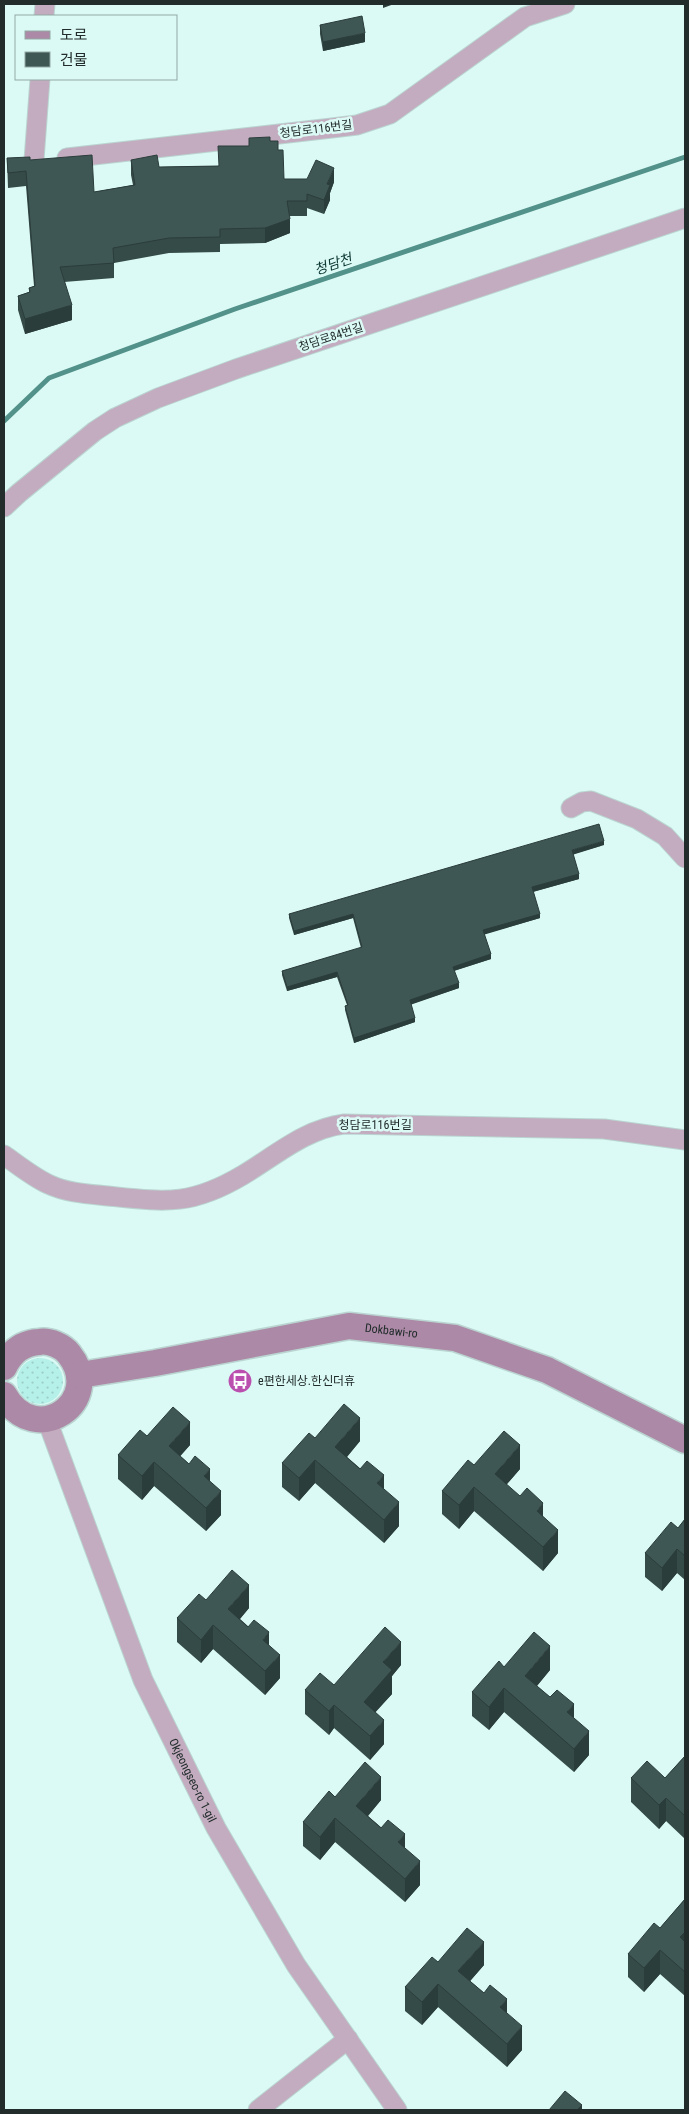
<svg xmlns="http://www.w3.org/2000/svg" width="689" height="2114" viewBox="0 0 689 2114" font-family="'Roboto Condensed','Noto Sans KR',sans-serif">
  <defs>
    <pattern id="grass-dots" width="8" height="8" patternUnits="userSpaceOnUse" patternTransform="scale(1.25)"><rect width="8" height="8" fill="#b6f1e9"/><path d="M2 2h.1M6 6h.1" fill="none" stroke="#9ccfc8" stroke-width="1.8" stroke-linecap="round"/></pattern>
  </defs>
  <rect width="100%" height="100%" fill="#dcfaf5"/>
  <path fill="url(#grass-dots)" d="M17 1381a23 23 0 1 1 46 0a23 23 0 1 1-46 0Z"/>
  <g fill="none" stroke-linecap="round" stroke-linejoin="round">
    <path stroke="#53928a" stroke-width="5" d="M4,421L49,378L235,309L685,157"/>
    <defs>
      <g id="street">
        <path d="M44,16L45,4"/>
        <path d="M67,158L332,128L357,125L390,114L525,17L565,4"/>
        <path d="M34,160L40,79"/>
        <path d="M4,507L19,493L95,431L115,418L158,398L236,369L685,218"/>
        <path d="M571,808L582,802L591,801L637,819L665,836L685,858"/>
        <path d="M4,1155C18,1165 33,1177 48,1184C67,1193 88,1194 108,1196C166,1202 191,1206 243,1175C275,1156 305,1129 344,1124L604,1129L685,1140"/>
        <path id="s1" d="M47,1420L143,1680L216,1828L296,1965L397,2110"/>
        <path d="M258,2110L348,2039"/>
      </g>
      <g id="secondary">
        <path d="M4,1367C11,1352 22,1343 39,1342C49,1340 63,1346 69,1354C106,1401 35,1450 4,1395"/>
        <path id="s2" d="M80,1375L155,1363L349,1326L455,1338L547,1370L685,1440"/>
      </g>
    </defs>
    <use href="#street" stroke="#bad5d1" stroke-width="21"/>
    <use href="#secondary" stroke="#bad5d1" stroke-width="29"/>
    <use href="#street" stroke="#c3acbf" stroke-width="19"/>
    <use href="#secondary" stroke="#ac89a6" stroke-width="26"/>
  </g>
  <path fill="#354b48" d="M320,25L365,42L323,51L320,34Z
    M270,141L278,150L284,179L334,182L330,193V200L324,214L307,208V216H289L290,233L265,243L220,244V252L169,253L114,263V278L64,282L72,320L25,334L18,310V296L29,292V288L34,286L26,186L8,188L7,158L30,160L94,192L133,185L131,175V160L159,167L218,166L249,146Z
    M604,845L573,854L579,879L533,892L540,918L484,934L491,959L454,971L459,988L411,1004L415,1022L354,1043L345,1010V1006L347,1005L337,977L287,991L282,975V971L361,948L353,918L294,935L289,918V914Z
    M147,1436L190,1445L180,1456L210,1482L221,1515L206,1531L154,1486L142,1500L118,1479V1455Z
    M315,1438L360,1441L347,1457L384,1489L399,1526L384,1543L315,1483L299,1501L282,1487V1463Z
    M474,1465L520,1469L506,1485L543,1517L558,1553L543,1571L474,1511L459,1529L442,1514V1491Z
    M685,1519V1580L677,1573L662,1591L645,1577V1553L678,1528Z
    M206,1600L249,1608L240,1619L269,1645L280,1678L265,1695L213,1649L201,1663L177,1642V1618Z
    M401,1665L392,1676V1694L375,1712L384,1744L370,1760L334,1728L329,1735L305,1714V1690L334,1685Z
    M504,1667L550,1670L537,1686L574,1718L589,1755L574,1772L504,1712L489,1730L472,1716V1692Z
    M685,1756V1839L666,1821L659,1829L631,1802V1778H665Z
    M335,1797L381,1800L368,1816L405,1848L420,1885L405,1902L335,1842L320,1860L303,1846V1822Z
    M685,1899V1996L660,1974L644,1992L628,1977V1954L660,1928Z
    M438,1962L484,1965L470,1981L507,2013L522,2050L507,2067L438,2007L422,2025L405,2011V1987Z"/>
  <path fill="#2b3d3b" d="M383,4H394L383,8Z
    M365,33V42L323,51V42Z
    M334,168V182L330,193V200L324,214V200L327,184Z
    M290,219V233L265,243V228Z
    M72,305V320L25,334V319Z
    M604,841V845L572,855V850Z
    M579,874V879L532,892V887Z
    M353,914V918L294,935V931Z
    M540,914V918L483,935V930Z
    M491,954V959L453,971V967Z
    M337,972V977L287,991V987Z
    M459,983V988L410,1005V1000Z
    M415,1018V1022L354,1043V1038Z
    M360,1418V1441L335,1471V1447Z
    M190,1422V1445L169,1469V1446Z
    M520,1445V1469L495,1498V1474Z
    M315,1460V1483L299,1501V1478Z
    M154,1462V1486L142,1500V1476Z
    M210,1469V1493L204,1476Z
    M384,1475V1499L377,1483Z
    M474,1487V1511L459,1529V1505Z
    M221,1491V1515L206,1531V1508Z
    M399,1502V1526L384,1543V1520Z
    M543,1503V1526L537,1511Z
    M558,1530V1553L543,1571V1547Z
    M677,1549V1573L662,1591V1568Z
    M249,1585V1608L228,1633V1609Z
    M213,1625V1649L201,1663V1640Z
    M269,1632V1656L263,1640Z
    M401,1642V1665L392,1676V1694L364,1725V1702L383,1662Z
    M550,1646V1670L525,1700V1676Z
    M280,1655V1678L265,1695V1671Z
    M504,1688V1712L489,1730V1707Z
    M574,1704V1728L567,1712Z
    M334,1705V1728L329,1735V1711Z
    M384,1720V1744L370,1760V1736Z
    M589,1731V1755L574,1772V1749Z
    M381,1777V1800L356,1830V1806Z
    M666,1798V1821L659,1829V1805Z
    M335,1818V1842L320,1860V1837Z
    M405,1834V1858L398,1842Z
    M420,1861V1885L405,1902V1879Z
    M685,1932V1955L680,1937Z
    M484,1942V1965L458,1995V1971Z
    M660,1950V1974L644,1992V1968Z
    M438,1984V2007L422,2025V2002Z
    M507,1999V2023L500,2007Z
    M522,2026V2050L507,2067V2044Z
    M582,2105V2110H577Z"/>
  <path fill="#3e5754" stroke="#2b3d3b" d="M362,16L365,33L323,42L320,25Z
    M270,137V141H278V150H283L284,179H307L316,160L334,168L327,184L330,185L324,200L307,194V201H287L290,219L265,228L220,229V237L169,238L113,248L114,263L60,267L72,305L25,319L18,296L30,292L29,288L35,286L26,171L8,173L7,158L30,157V160L92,155L94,192L135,185L131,160L157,155L159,167L219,166L218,146H249V138Z
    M599,824L604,841L572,850L579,874L532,887L540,914L483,930L491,954L453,967L459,983L410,1000L415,1018L354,1038L345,1006L348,1005L337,972L287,987L282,971L362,947L353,914L294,931L289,914Z
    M344,1404L360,1418L335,1447L360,1469L367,1461L384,1475L377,1483L399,1502L384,1520L315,1460L299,1478L282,1463L309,1433L315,1438Z
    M173,1407L190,1422L169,1446L189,1464L195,1456L210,1469L204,1476L221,1491L206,1508L154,1462L142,1476L118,1455L140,1430L147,1436Z
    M504,1431L520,1445L495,1474L520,1496L527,1488L543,1503L537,1511L558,1530L543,1547L474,1487L459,1505L442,1491L468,1460L474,1465Z
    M685,1519V1556L677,1549L662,1568L645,1553L671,1522L678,1528Z
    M232,1570L249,1585L228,1609L248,1627L254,1620L269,1632L263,1640L280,1655L265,1671L213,1625L201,1640L177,1618L199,1594L206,1600Z
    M385,1627L401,1642L383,1662L392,1670L364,1702L384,1720L370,1736L334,1705L329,1711L305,1690L320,1673L334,1685Z
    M534,1632L550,1646L525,1676L550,1697L557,1690L574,1704L567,1712L589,1731L574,1749L504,1688L489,1707L472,1692L499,1661L504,1667Z
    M685,1756V1816L666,1798L659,1805L631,1778L647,1761L665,1778Z
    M365,1762L381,1777L356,1806L381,1828L388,1820L405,1834L398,1842L420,1861L405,1879L335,1818L320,1837L303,1822L329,1791L335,1797Z
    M685,1899V1932L680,1937L685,1942V1972L660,1950L644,1968L628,1954L654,1923L660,1928Z
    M467,1928L484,1942L458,1971L484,1993L490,1985L507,1999L500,2007L522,2026L507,2044L438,1984L422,2002L405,1987L432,1957L438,1962Z
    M565,2091L582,2105L577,2110H549Z"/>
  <defs>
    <symbol id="bus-disc" viewBox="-11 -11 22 22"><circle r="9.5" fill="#ba4faf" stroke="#dcfaf5"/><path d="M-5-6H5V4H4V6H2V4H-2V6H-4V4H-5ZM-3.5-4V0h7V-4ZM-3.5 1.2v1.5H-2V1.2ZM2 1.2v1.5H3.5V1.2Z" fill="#fff"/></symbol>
  </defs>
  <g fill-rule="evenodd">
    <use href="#bus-disc" x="226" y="1367" width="28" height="28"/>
  </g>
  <g text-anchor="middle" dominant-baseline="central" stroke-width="5" stroke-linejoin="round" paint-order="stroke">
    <g font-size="12" fill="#212c2b" stroke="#dcfaf5">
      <text transform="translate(316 129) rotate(-7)">청담로116번길</text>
      <text transform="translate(331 337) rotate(-18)">청담로84번길</text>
      <text x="375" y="1125">청담로116번길</text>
      <text stroke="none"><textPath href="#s2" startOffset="316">Dokbawi-ro</textPath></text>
      <text stroke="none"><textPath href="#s1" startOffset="389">Okjeongseo-ro 1-gil</textPath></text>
    </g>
    <g font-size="12" fill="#212c2b" stroke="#dcfaf5" text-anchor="start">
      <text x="258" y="1381">e편한세상.한신더휴</text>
    </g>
    <g font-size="14" font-style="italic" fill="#093430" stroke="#dcfaf5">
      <text transform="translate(333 264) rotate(-19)">청담천</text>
    </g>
  </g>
  <rect width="689" height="2114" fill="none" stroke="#212c2b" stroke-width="10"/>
  <rect x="15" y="15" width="162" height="65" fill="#dcfaf5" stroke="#91a8a4"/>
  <rect x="25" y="31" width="25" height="8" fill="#ac89a6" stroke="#91a8a4"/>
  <text x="60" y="40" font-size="15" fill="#212c2b">도로</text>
  <rect x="25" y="52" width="25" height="15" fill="#3e5754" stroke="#91a8a4"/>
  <text x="60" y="65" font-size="15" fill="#212c2b">건물</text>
</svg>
